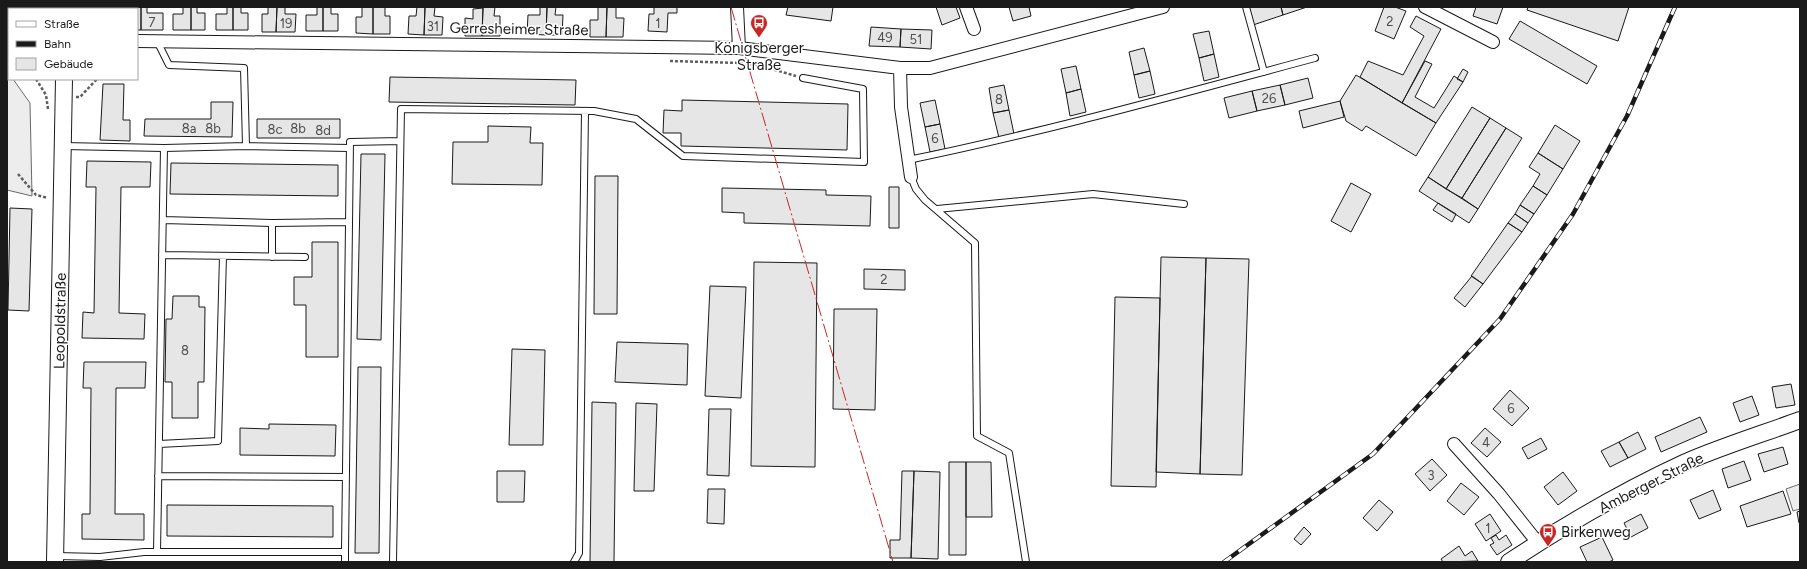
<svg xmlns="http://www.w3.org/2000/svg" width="1807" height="569" viewBox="0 0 1807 569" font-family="Figtree,sans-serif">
  <rect width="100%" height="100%" fill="#fff"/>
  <path fill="#ededed" stroke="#6a6a6a" d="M7,70L9,79H13L30,103L32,196L7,190Z
    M1800,484V509L1793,511L1786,489Z"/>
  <path fill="#e6e6e6" stroke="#1a1a1a" d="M135,7H141V30H137V9Z
    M141,7H147V13H163V30H141Z
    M183,7H191V30H173V14H183Z
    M191,7H197V13H205V30H191Z
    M227,7H233V30H216V14H227Z
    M233,7H241V13H248V30H233Z
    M268,7H277L276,32H262V14H268Z
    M277,7H285V14H296L295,32H276Z
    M317,7H323V31H306V15H317Z
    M323,7H331V14H338V31H323Z
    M362,7H373V34L356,33V17H362Z
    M373,7H385V16H390V34H373Z
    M417,7H425L424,35L408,34L409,16H416Z
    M425,7H435L434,16L443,17L442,35H424Z
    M483,7H495L494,16H500V36H482Z
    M540,7H547L546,35L527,34L528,15H540Z
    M547,7H556L555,15H563L562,35H546Z
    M598,7H607L606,37H590V20H598Z
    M607,7H616V18H624L623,37H606Z
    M654,7H677V13H668L667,32L648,31L649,14H654Z
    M788,7H833L831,21L786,15Z
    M936,7H956L960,18L942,25Z
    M1009,7H1029L1031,16L1013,21Z
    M1248,7H1281L1283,15L1253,25Z
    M1281,7H1307L1283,15Z
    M1384,7H1395L1406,11L1394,39L1375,31Z
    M1476,7H1503L1497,24L1473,16Z
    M1528,7H1629L1618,41L1527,10Z
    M483,8L482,36H465V18L473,19V9Z
    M1416,16L1441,29L1402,103L1360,77L1368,61L1403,75L1424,36L1410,27Z
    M1520,21L1597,66L1587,84L1509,39Z
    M871,27L901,29L900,47L869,46Z
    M901,29L932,30L931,49L900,47Z
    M1209,31L1214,54L1199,58L1193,34Z
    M1144,48L1150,71L1134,75L1129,52Z
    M1214,54L1219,77L1204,81L1199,58Z
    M1425,61L1432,64L1415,97L1434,108L1454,76L1463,82L1436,123L1402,103Z
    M1076,66L1081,89L1066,93L1061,69Z
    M1463,69L1468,72L1463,82L1457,79Z
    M1150,71L1155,94L1139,98L1134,75Z
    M1356,75L1436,123L1416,156L1366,126L1362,131L1346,121L1340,101Z
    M390,77L576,80L575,105L389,102Z
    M1308,78L1313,98L1285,105L1280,85Z
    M103,84H124L123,120H130V141L100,140Z
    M1004,85L1009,110L993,113L989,88Z
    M1280,85L1285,105L1257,111L1252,91Z
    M1081,89L1086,112L1070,116L1066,93Z
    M1252,91L1257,111L1229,118L1224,98Z
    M682,100L848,104L847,150L681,146V133H663L664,110L682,111Z
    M935,100L940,124L925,127L920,103Z
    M1340,101L1344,117L1303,128L1299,111Z
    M211,102H233L232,137L144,136L145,119H211Z
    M1472,107L1490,118L1446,189L1428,177Z
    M1009,110L1014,134L999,138L993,113Z
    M1490,118L1506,128L1462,198L1446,189Z
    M257,119H340V138H257Z
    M940,124L945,149L930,152L925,127Z
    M1555,125L1580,141L1563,169L1538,153Z
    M488,126L531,127L530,143H543L542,185L452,184L453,142H488Z
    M1506,128L1522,138L1478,209L1462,198Z
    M1538,153L1563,169L1547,195L1533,186L1540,174L1529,167Z
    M361,154H385L381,340L357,339Z
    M87,161L151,162L150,187H121L119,313L145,314L144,339L82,338L83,312L94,313L96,187H86Z
    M171,163L338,165V196L170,194Z
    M595,176H618L617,314H594Z
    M1428,177L1478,209L1469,223L1419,191Z
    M1351,183L1371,194L1351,232L1331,221Z
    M1533,186L1547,195L1534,214L1520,205Z
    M889,187H899V228H889Z
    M722,188L826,190V195L871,196L870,226L744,223V213L722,212Z
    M1438,203L1456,214L1452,222L1433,210Z
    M1520,205L1534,214L1528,223L1515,214Z
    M10,208L32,209L29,311L8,310Z
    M1515,214L1528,223L1522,232L1508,223Z
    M1508,223L1522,232L1483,284L1471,276Z
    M312,242H338V357H306V305H294V277H312Z
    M1161,257L1206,258L1200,474L1156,472Z
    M1206,258L1249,259L1242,475L1200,474Z
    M754,262L817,263L815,467L751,466Z
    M864,269L905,270V290L864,289Z
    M1472,276L1483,284L1465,307L1454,298Z
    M710,286L746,287L741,398L705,396Z
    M173,296H199V307H205L204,382H198V418H172V382H165L166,319H172Z
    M1115,297L1160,298L1156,487L1111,486Z
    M834,309H877L875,410L833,409Z
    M617,342L688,344L687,385L615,382Z
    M512,349L545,350L543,445H509Z
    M84,362H146L145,388H116L115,514H144V540L82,539V514H90L91,388H83Z
    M358,367H381L379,553H355Z
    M1791,384L1795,405L1776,408L1772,387Z
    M1510,390L1529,408L1512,426L1493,409Z
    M1752,396L1759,415L1740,422L1733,403Z
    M592,402L616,403L614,562H590Z
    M636,403L657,404L654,491H634Z
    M709,409H731L729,476L707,475Z
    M1700,417L1707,432L1661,452L1655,437Z
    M269,424L336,425L335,456L240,455V428L269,429Z
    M1485,428L1501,442L1487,457L1471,443Z
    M1638,432L1646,449L1628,458L1619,442Z
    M1541,438L1547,449L1528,459L1522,448Z
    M1619,442L1628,458L1610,467L1601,451Z
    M1783,447L1788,464L1764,472L1758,454Z
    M1432,459L1447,475L1430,491L1415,474Z
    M1744,461L1751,480L1728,488L1722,469Z
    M949,462H966V555H949Z
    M966,462H991L992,517H966Z
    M497,471H525L524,502H497Z
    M902,471H914L911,558H890V540H900Z
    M914,471L940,472L938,559L911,558Z
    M1563,472L1577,491L1558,505L1544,487Z
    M1461,483L1479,497L1464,515L1447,501Z
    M708,489H725L724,524L707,523Z
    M1713,490L1721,510L1699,519L1690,500Z
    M1783,491L1791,514L1747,527L1740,506Z
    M1379,500L1393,512L1377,531L1363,518Z
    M167,505L333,506V537L167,536Z
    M1800,511V523H1799L1797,512Z
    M1490,514L1501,531L1486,541L1475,524Z
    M1641,514L1648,528L1631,537L1624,523Z
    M1304,527L1311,534L1301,545L1294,539Z
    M1496,535L1499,540L1506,535L1512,545L1497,555L1490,545L1494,543L1491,538Z
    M1602,537L1613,560L1609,562H1587L1580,547Z
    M1459,546L1465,556L1472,551L1478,561L1443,562L1441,559Z"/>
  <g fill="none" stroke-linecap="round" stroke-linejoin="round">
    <defs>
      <path id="lane" d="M1246,7L1264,72
        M157,41L169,65L244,68L246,146
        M63,146L164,148L157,552
        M164,148L246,146L350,148
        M908,160C1045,132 1180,94 1315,58
        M911,177L916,189L925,200L975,243L977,436L1009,453L1026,562
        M937,209L1093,194L1184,204
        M163,220L272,223L349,222
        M162,255L305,257
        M272,257V223
        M159,444L218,441L223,256
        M158,476L346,477
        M345,552V562
        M56,556L100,557L144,552H345L350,142L400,141
        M393,562L401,109L594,111L636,119L683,156L864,162L863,89L803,78
        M574,562L579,553L585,111"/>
      <path id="street" d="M737,7L739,48
        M966,7L974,29
        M1425,7L1493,42
        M137,41L739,48L900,68H930L1163,7
        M900,68L901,107L911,177
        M1454,444L1499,494L1538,543"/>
      <path id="secondary" d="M72,7L79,9
        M53,9L60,7
        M7,12L9,13
        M55,562L64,79
        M1509,562C1565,525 1625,490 1686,462C1723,446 1762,434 1800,420"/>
    </defs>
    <use href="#lane" stroke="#1a1a1a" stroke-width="8"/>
    <use href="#street" stroke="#1a1a1a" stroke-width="14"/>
    <use href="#secondary" stroke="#1a1a1a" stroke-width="18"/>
    <path stroke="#5f5f5f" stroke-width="2.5" stroke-dasharray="3 2" stroke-linecap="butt" d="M96,7L97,9
      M670,61L741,63L758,65L796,76
      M36,79L46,95L48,109
      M76,97H80L97,79
      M18,174L36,195L48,198"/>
    <use href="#lane" stroke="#fff" stroke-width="6"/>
    <use href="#street" stroke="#fff" stroke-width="12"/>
    <use href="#secondary" stroke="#fff" stroke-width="16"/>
    <defs>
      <path id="rail" d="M1224,562L1373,454L1500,319L1573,214L1627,116L1675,7"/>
    </defs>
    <use href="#rail" stroke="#1a1a1a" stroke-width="4.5"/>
    <use href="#rail" stroke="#fff" stroke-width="3" stroke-dasharray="9" stroke-linecap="butt"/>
    <path stroke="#c62828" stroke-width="1" stroke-dasharray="14 3 2 3" stroke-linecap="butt" d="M731,7L893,562"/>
  </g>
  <defs>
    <symbol id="bus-pin" viewBox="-11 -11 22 30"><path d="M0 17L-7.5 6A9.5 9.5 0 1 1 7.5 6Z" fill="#c62828" stroke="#fff"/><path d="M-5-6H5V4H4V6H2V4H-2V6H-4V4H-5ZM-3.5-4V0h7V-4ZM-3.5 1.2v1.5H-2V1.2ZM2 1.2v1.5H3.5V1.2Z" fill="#fff"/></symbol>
  </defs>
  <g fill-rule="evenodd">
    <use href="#bus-pin" x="749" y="13" width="20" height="27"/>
    <use href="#bus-pin" x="1538" y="522" width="20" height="27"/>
  </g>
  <g text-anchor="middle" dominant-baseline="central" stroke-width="3" stroke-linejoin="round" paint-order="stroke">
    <g font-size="13" fill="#4d4d4d">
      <text x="1390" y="21">2</text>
      <text x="152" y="22">7</text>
      <text x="286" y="23">19</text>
      <text x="658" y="23">1</text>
      <text x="433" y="26">31</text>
      <text x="885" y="37">49</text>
      <text x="916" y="39">51</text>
      <text x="1269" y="98">26</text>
      <text x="999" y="99">8</text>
      <text x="189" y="128">8a</text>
      <text x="213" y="128">8b</text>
      <text x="298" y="128">8b</text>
      <text x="275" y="129">8c</text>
      <text x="323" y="130">8d</text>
      <text x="935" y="138">6</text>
      <text x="884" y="279">2</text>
      <text x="185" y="350">8</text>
      <text x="1511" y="408">6</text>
      <text x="1486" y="442">4</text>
      <text x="1431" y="475">3</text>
      <text x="1488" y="528">1</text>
    </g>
    <g font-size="15" fill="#1a1a1a" stroke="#fff">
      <text transform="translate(519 29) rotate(1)">Gerresheimer Straße</text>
      <text transform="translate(60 321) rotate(-89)">Leopoldstraße</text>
      <text transform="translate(1651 483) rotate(-27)">Amberger Straße</text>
    </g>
    <g font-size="15" fill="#1a1a1a" stroke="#fff">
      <text x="759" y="48">Königsberger<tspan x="759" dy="17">Straße</tspan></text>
      <text x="1561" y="532" text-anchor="start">Birkenweg</text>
    </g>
  </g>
  <rect width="1807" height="569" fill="none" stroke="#1a1a1a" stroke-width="16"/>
  <rect x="8" y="8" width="130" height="72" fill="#ffffff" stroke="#a3a3a3"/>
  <rect x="16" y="21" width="20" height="6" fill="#ffffff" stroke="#a3a3a3"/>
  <text x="44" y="28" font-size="12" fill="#1a1a1a">Straße</text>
  <rect x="16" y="41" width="20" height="6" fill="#1a1a1a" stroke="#a3a3a3"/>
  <text x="44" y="48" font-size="12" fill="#1a1a1a">Bahn</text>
  <rect x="16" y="58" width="20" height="12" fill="#e6e6e6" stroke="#a3a3a3"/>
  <text x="44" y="68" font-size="12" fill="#1a1a1a">Gebäude</text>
</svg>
